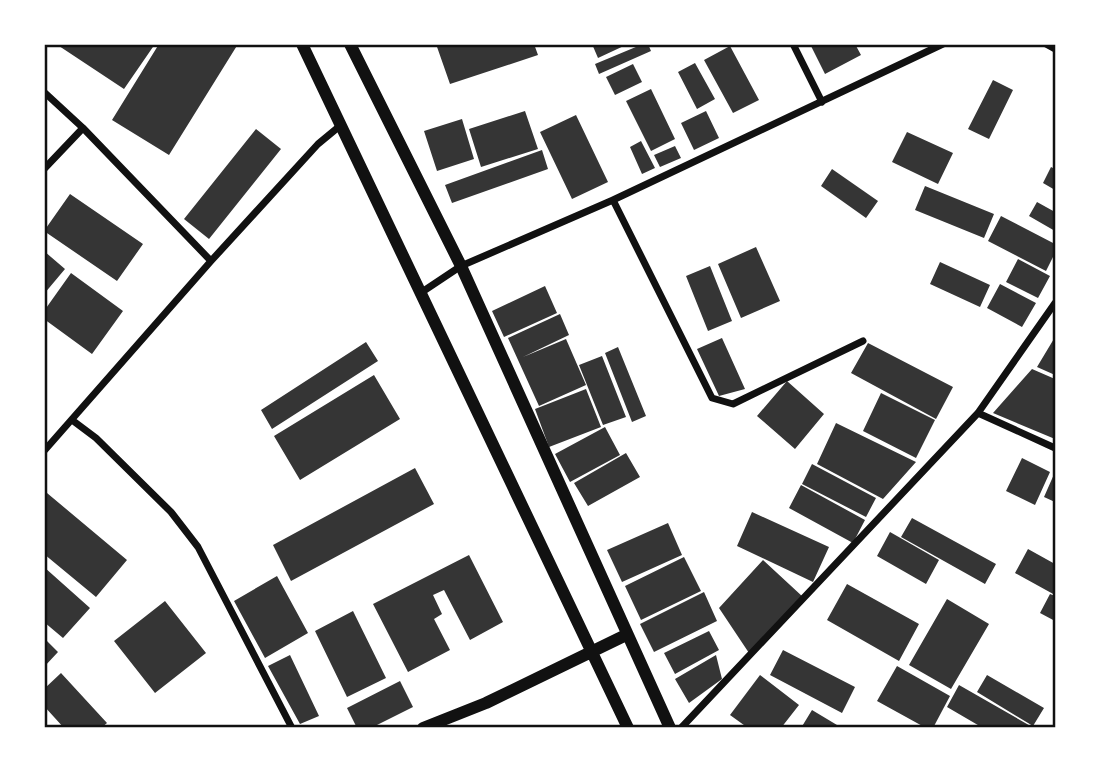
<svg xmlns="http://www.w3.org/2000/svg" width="1099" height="772" viewBox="0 0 1099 772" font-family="'IBM Plex Serif',serif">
  <rect width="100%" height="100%" fill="#fff"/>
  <path fill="#353535" d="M56,44H155L124,89Z
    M159,44H238L169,155L112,120Z
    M436,44H534L538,55L450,84Z
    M592,44H628L598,58Z
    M643,44H648L651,51L599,74L595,64Z
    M810,44H855L861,55L825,74Z
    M730,46L759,100L733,113L704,60Z
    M695,63L715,99L697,109L678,72Z
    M633,64L642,82L615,95L606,77Z
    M993,80L1013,90L989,139L968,129Z
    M651,89L675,139L651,151L626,101Z
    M525,111L538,149L481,167L469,129Z
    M706,111L719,138L694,150L681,123Z
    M576,115L608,182L572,199L540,132Z
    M462,119L474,159L437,171L424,131Z
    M256,129L281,149L209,239L184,219Z
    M907,132L953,153L938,184L892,162Z
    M641,141L655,168L642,174L630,147Z
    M675,146L681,158L660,167L654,155Z
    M542,150L548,169L452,203L445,185Z
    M1051,167L1055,169V190L1043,183Z
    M832,169L878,201L866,218L821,186Z
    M925,186L994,214L984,238L915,210Z
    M70,194L143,244L117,281L44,231Z
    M1037,202L1055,212V231L1029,216Z
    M1001,216L1055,244V253L1046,271L988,241Z
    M756,247L780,301L741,318L718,264Z
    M44,251L65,269L44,294Z
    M1018,259L1050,276L1038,298L1006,282Z
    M940,262L990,285L980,307L930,284Z
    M710,266L732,321L708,331L686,276Z
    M71,273L123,311L92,354L44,319V311Z
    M1000,284L1036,303L1022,327L987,308Z
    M545,286L557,313L504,337L492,311Z
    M560,314L569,335L523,357L566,339L586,385L539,406L508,338Z
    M1055,337V375L1037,367Z
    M722,338L745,389L719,396L697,349Z
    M366,342L378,361L272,429L261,410Z
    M868,343L953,387L936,419L851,373Z
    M618,347L646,416L632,422L605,353Z
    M602,356L626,417L603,425L579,365Z
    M1032,369L1055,379V439L993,413Z
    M374,375L400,419L300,480L274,436Z
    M787,381L824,414L795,449L757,416Z
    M586,389L601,427L549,447L535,409Z
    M881,393L935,420L916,458L863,431Z
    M836,423L916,462L883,499L817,464Z
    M605,427L620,455L570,482L555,454Z
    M626,453L640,477L588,506L574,483Z
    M1022,458L1050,472L1035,505L1006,491Z
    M812,464L876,498L866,517L802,484Z
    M415,468L434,504L291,581L273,545Z
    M1055,472V502L1044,497Z
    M801,485L865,520L853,543L789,508Z
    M47,493L127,560L96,597L44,554V498Z
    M752,512L829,547L813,582L737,546Z
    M912,518L996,564L985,584L901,537Z
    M668,523L682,555L622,582L607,550Z
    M890,532L939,560L926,584L877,556Z
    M1028,549L1055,564V595L1015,573Z
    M469,555L503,622L470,640L444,590L433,595L442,614L434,619L450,650L408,672L373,604Z
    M684,557L701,591L641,620L625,586Z
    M763,560L803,597L749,653L719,608Z
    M44,567L90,608L63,638L44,622Z
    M277,576L308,633L265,658L234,601Z
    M847,584L919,624L899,661L827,620Z
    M704,592L717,621L654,652L640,624Z
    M1050,594L1055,596V621L1040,613Z
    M947,599L989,624L951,689L909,665Z
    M165,601L206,653L155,693L114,641Z
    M353,611L386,678L347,697L315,631Z
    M709,631L719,650L675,674L664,653Z
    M44,638L58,652L44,667Z
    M783,650L855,687L842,713L770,675Z
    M290,655L319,716L300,724L268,666Z
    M716,655L722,679L689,703L675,679Z
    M897,666L950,696L933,728H926L877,701Z
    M61,673L107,723L101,728H64L44,706V689Z
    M760,675L799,705L781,728H748L730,715Z
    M987,675L1044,708L1033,726L977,692Z
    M400,681L413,707L371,728H357L347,708Z
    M959,685L1034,728H983L947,707Z
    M812,710L842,728H801Z"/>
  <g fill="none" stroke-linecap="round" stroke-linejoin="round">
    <path stroke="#111" stroke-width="7" d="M793,44L822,102
      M1046,44L1055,49
      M44,92L83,128L44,169
      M613,200L712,398L733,404L863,341
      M211,261L318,144L341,125
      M422,292L461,266L613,200L943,44
      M978,413L1055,448
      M72,420L96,438L171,512L198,547L292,728
      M44,451L211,261L83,128
      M681,728L978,413L1055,303"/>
    <path stroke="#111" stroke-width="12" d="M302,44L628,728
      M350,44L461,266L670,728
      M423,728L486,703L626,635"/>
  </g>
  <rect width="1099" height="772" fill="none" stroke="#ffffff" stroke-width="91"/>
  <rect x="46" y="46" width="1008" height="680" fill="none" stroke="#111" stroke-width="2.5"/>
</svg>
